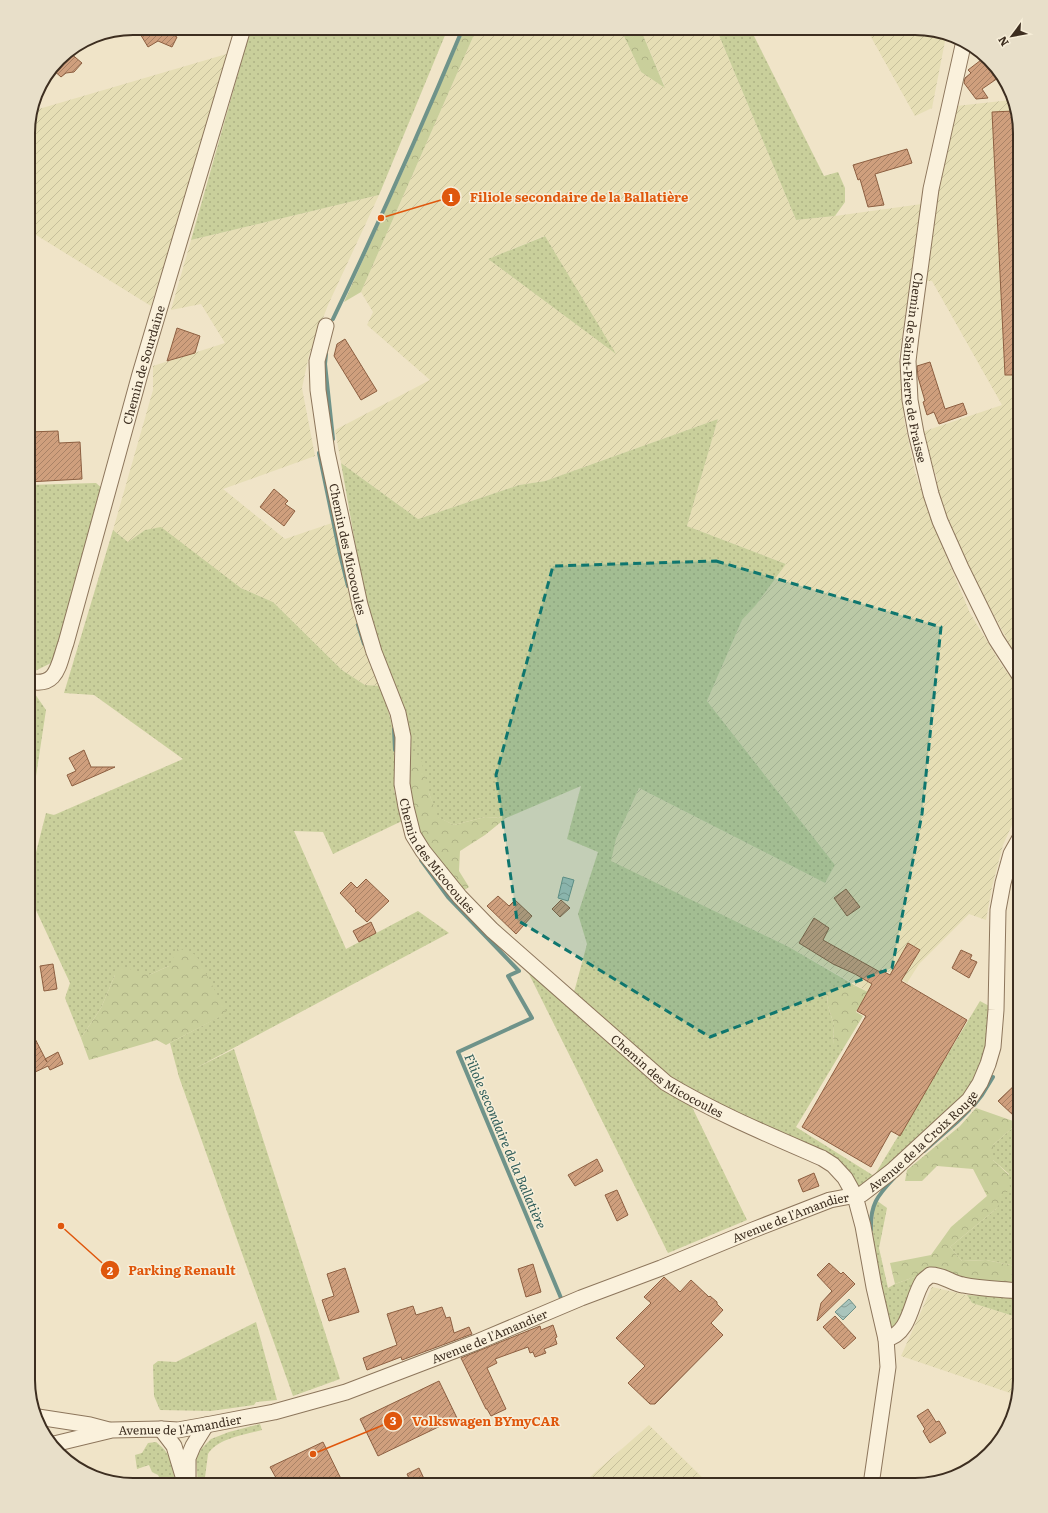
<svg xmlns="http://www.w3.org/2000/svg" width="1048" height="1513" viewBox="0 0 1048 1513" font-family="Literata,serif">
  <defs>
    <pattern id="farmland-furrows" width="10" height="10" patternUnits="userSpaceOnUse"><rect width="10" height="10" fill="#e6deb5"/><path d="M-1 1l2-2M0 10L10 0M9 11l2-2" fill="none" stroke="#c6bf9b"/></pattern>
    <pattern id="grass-dots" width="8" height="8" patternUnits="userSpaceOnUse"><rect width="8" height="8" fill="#c9cf9b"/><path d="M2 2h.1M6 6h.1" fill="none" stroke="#aeb285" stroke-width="1.8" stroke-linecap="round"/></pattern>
    <pattern id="forest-crowns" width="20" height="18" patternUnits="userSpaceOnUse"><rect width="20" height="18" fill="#c9cf9b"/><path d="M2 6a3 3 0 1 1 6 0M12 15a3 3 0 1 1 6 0" fill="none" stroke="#aeb285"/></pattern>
    <pattern id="water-waves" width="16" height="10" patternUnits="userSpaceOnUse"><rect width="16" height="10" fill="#a9c4bc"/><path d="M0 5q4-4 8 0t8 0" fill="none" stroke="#8ba098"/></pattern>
    <pattern id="building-hatch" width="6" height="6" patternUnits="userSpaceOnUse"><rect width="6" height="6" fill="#cf9f7d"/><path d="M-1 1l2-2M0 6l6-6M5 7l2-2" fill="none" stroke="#a98266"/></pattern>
  </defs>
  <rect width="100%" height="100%" fill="#f0e4c8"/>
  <path fill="url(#farmland-furrows)" fill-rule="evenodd" d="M477,28H615L622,32L641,72L665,87L640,28H716L796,220L835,216L922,204L899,357L904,419L915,472L935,529L970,613L1002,666L1020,689V811L1016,816L1003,845L992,887L986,920L969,914L919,964L907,983L882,968L868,992L789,947L610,861L616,839L639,788L825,883L835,865L707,701L742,620L756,605L786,564L687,526L718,419L545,481L519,485L418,519L341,463L335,430L430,380L367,325L373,312L361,292ZM544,236H545L615,353L488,259Z
    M866,28H922L946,36L932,108L915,116Z
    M230,53L151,306L28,230V126L32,111Z
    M1011,100L1020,133V664L970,570L937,493V479L922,432L1002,405L932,281H924L941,172L956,106Z
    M379,195L328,305L309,355L302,388L315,456L223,489L285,539L332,523L361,637L382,686L365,685L342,670L273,602L241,588L161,528L145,530L128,542L113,530L153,390V366L225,343L201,304L171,310L191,240Z
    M932,1287L967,1295L972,1303L1020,1318V1380L1016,1395L901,1356Z
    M649,1425L710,1485H583L591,1476Z"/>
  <path fill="url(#grass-dots)" d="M251,28H448L379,195L191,240Z
    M716,28H750L824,176L838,172L845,188V202L835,216L796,220Z
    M545,236L616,354L488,259Z
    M718,419L687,526L786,564L756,605L742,620L707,701L835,865L825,883L639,788L616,839L611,861L789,947L856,986L827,994L828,1006L834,1025L833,1044H846L796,1127L874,1176L980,1001L991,1007L987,1042L981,1064L969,1090L949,1110L876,1178L858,1188L742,1118L668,1076L573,996L587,944L578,914L598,852L567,839L581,786L506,818L485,817L454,825L437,817L429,793L406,755L370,628L341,463L418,519L519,485L545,481Z
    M96,483L103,489L53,662L31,673L28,672V485Z
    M161,527L241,588L273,602L342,670L365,685L382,686L394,733V790L402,821L333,854L323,832L294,831L346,949L418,911L449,933L194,1069L234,1049L340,1379L293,1396L179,1077L170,1043L226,1013L169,966L149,975H115L101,1008L81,1038L65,998L70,983L28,893V884L46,813L54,815L183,759L94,695L64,693L113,530L128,542L145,530Z
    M28,693L35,694L46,710L28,829Z
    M526,968L653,1077L692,1107L747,1220L668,1253Z
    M1020,1123V1267L986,1260L962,1261L950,1247L996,1209L1009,1174L993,1160V1145L1011,1129Z
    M876,1200L887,1208L879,1248L888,1288L895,1284L920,1275L902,1322L891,1330C880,1288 867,1243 876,1200Z
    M967,1295L1020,1298V1318L972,1303Z
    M256,1322L277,1400L256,1402L254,1405L211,1411L160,1410L154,1396L153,1365L158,1361L176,1362Z
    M260,1424L262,1430C246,1434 216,1439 208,1454L204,1485H198L196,1457L202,1448L211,1439L229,1432Z
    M156,1442C173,1455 172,1465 176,1485H163L158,1475L152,1472L149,1465L137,1469L135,1455L142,1453L148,1443Z"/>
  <path fill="url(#forest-crowns)" d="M465,28H477L361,292L344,302L406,165Z
    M615,28H640L665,88L641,72L622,32Z
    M406,755H420L429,793L438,817L454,825L485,817L506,818L485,835L460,851L459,871L469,887L460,893C445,872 425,850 417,825C410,802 408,779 406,755Z
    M178,948L196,955L227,1013L166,1045L157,1040L89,1060L81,1038L101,1008L115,975L123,967L149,975L169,966Z
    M856,986L868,992L856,1012L863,1016L846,1044L833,1045L834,1025L828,1006L827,993Z
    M976,1108L1019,1123L1011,1129L993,1145V1160L1009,1175L1010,1188L996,1209L950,1247L962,1261L986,1260L1020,1267V1285L920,1275L895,1284L890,1263L931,1255L951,1227L987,1196L973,1169L937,1166L922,1181H905L907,1170L960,1126Z"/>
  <path fill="url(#water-waves)" stroke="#6f938a" d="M563,877L574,880L568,901L558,898Z
    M849,1299L856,1307L843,1320L835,1312Z"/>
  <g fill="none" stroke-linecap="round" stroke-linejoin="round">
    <path stroke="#6f938a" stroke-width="4" d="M333,319C379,223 422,126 463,28
      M326,354L325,364L333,439
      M319,453L340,554L348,586
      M358,625L364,644
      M394,729L395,750
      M421,860L448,897L519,971L508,976L532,1018L458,1052L561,1298
      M974,1105L982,1095L993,1077
      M924,1151L957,1122L969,1110
      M871,1230C870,1205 877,1196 894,1178"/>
  </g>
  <path fill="url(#building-hatch)" stroke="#8d5f41" d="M146,28H166L169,33L177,37L172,47L158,41L148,47L139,32Z
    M69,52L82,63L74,72L66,73L61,77L52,69L59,59Z
    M981,60L985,65L988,63L989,64L998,78L982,89L988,98L976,99L964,83L965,78L971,73L968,70Z
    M1014,111L1020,133V375H1005L992,112Z
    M907,149L912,163L875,174L884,205L868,207L860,179L858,180L853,165Z
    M177,328L200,336L195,353L167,361Z
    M345,339L377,391L361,400L334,356L337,344Z
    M930,362L945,409L963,403L967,414L939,424L934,412L927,415L923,402L925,401L918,377L917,366Z
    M58,431L59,443L80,442L82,479L28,482V432Z
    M274,489L288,501L285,504L295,511L284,526L260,507Z
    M84,750L91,767H115L72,786L67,775L76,771L69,758Z
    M366,879L389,901L367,922L355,911L356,910L340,893L351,882L357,888Z
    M846,889L860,907L847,916L834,898Z
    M498,896L509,906L515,900L532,916L516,934L487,906Z
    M561,900L570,908L560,917L552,909Z
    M814,918L829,928L823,940L880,972L881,970L890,975L908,943L920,950L901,981L967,1020L900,1136L891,1131L871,1167L802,1127L866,1016L857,1011L872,984L855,974L833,964L799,943Z
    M371,922L376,933L359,942L353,931Z
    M961,950L972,955L970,959L977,962L969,978L952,968Z
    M53,964L57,989L44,991L40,966Z
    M28,1025L47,1062L45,1059L58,1052L63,1064L50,1070L48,1066L33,1073L28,1064Z
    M1020,1080V1110L1014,1116L998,1101Z
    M597,1159L603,1171L575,1186L568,1175Z
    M814,1173L819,1186L803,1192L798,1180Z
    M617,1190L628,1215L617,1221L605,1195Z
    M829,1263L841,1274L843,1272L855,1284L817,1321L821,1303L832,1291L817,1275Z
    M533,1264L541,1292L526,1297L518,1269Z
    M345,1268L359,1312L329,1321L322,1300L334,1296L327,1274Z
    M664,1277L680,1292L691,1280L709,1297L710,1296L717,1302V1304L723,1310L711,1323L723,1335L655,1404H650L628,1383L645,1366L616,1338L651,1303L644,1297Z
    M413,1306L416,1315L442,1307L446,1318L450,1317L454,1333L469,1327L472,1334L402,1360L401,1357L367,1370L363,1358L397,1345L387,1314Z
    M835,1316L856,1338L844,1349L823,1327Z
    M553,1325L557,1337L555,1338L557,1344L544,1349L546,1353L535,1357L533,1352L530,1353L528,1347L495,1359L497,1363L487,1368L506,1409L491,1416L487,1409H486L461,1358L540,1326L541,1330Z
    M439,1381L457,1418L378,1456L360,1419Z
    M928,1409L936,1422L939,1421L946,1433L930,1443L923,1431L925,1429L917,1416Z
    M323,1442L344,1485H280L270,1467Z
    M419,1468L427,1485H412L407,1474Z"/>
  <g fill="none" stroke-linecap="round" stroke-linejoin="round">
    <defs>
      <g id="minor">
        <path id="s1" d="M964,41L931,189L911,336L908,361L910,400L916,433L931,494L940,521L961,568L996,639L1020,676"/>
        <path id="s2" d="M326,326L317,361L318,390L327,452L360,605L374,652L398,713L403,737L402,784L406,807L413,835L423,851L460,897L492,930L666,1083C716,1113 769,1135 822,1158L833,1165L845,1178L855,1196L863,1226L874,1287L886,1339L888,1367L871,1485"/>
        <path id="s3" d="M28,681C58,688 58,665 66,643L140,374L243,28"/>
        <path d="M886,1339C911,1334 911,1299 923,1281C925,1279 928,1277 930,1275C942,1274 951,1283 963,1285C981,1289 1001,1289 1020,1291"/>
        <path d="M38,1417L90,1425L109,1430"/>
        <path d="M161,1429L174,1446L183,1476"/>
        <path id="s4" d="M54,1444L112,1430L161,1429L178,1430L206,1425L274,1412L346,1392L477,1342L581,1298L661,1268L753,1230L830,1200L862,1194L892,1171L969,1100L980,1083L988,1064L993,1047L996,1010L998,910L1003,883L1011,854L1020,838"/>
        <path d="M188,1485V1458L193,1446L206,1425"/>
      </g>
    </defs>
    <use href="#minor" stroke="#8d765c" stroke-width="17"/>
    <use href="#minor" stroke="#faf1dc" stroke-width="15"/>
  </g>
  <path fill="#0f766e" fill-opacity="0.2" stroke="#0f766e" stroke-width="3" stroke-dasharray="8 5" stroke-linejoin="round" d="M716,561L941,627L922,814L892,968L710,1037L517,920L496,775L553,566Z"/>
  <g text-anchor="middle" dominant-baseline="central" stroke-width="3" stroke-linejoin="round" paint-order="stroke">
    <g font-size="12" fill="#3d2e20" stroke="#f7eed8">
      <text stroke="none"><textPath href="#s3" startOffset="351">Chemin de Sourdaine</textPath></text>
      <text stroke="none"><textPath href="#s1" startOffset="332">Chemin de Saint-Pierre de Fraisse</textPath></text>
      <text stroke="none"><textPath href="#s2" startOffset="227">Chemin des Micocoules</textPath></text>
      <text stroke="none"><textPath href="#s2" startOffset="552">Chemin des Micocoules</textPath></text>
      <text stroke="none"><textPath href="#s2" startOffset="875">Chemin des Micocoules</textPath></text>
      <text stroke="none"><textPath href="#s4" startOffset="932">Avenue de la Croix Rouge</textPath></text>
      <text stroke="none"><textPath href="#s4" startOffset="776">Avenue de l'Amandier</textPath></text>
      <text stroke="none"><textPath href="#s4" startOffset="452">Avenue de l'Amandier</textPath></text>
      <text stroke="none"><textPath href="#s4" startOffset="128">Avenue de l'Amandier</textPath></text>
    </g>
    <g font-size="13" font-style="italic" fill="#2f5d5a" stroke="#f7eed8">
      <text transform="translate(506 1141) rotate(67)">Filiole secondaire de la Ballatière</text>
    </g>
  </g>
  <path d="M0 0H1048V1513H0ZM133 35H915A98 98 0 0 1 1013 133V1380A98 98 0 0 1 915 1478H133A98 98 0 0 1 35 1380V133A98 98 0 0 1 133 35Z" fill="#e8dfc9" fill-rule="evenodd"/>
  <path fill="none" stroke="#3d2e20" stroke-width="2" d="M133 35H915A98 98 0 0 1 1013 133V1380A98 98 0 0 1 915 1478H133A98 98 0 0 1 35 1380V133A98 98 0 0 1 133 35Z"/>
  <path fill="none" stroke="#df570d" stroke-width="1.5" d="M381 218L451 197M61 1226L110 1270M313 1454L393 1421"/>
  <g fill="#df570d" stroke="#f7eed8" stroke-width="1.5">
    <circle cx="381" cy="218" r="4"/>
    <circle cx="61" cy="1226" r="4"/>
    <circle cx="313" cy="1454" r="4"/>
    <circle cx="451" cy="197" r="10"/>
    <circle cx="110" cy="1270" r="10"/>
    <circle cx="393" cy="1421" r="10"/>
  </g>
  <g font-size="12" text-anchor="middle" font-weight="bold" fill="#fff">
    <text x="451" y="202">1</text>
    <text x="110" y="1275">2</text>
    <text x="393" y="1425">3</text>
  </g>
  <g font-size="13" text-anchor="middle" font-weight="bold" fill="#df570d" stroke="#f7eed8" stroke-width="3" stroke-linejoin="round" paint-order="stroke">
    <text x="579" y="202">Filiole secondaire de la Ballatière</text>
    <text x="182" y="1275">Parking Renault</text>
    <text x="486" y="1426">Volkswagen BYmyCAR</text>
  </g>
  <g transform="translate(1012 36) rotate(238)" stroke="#f7eed8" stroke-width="3" paint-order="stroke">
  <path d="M0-3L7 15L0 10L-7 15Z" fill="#3d2e20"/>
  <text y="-6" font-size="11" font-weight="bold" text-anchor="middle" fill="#3d2e20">N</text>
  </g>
</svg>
